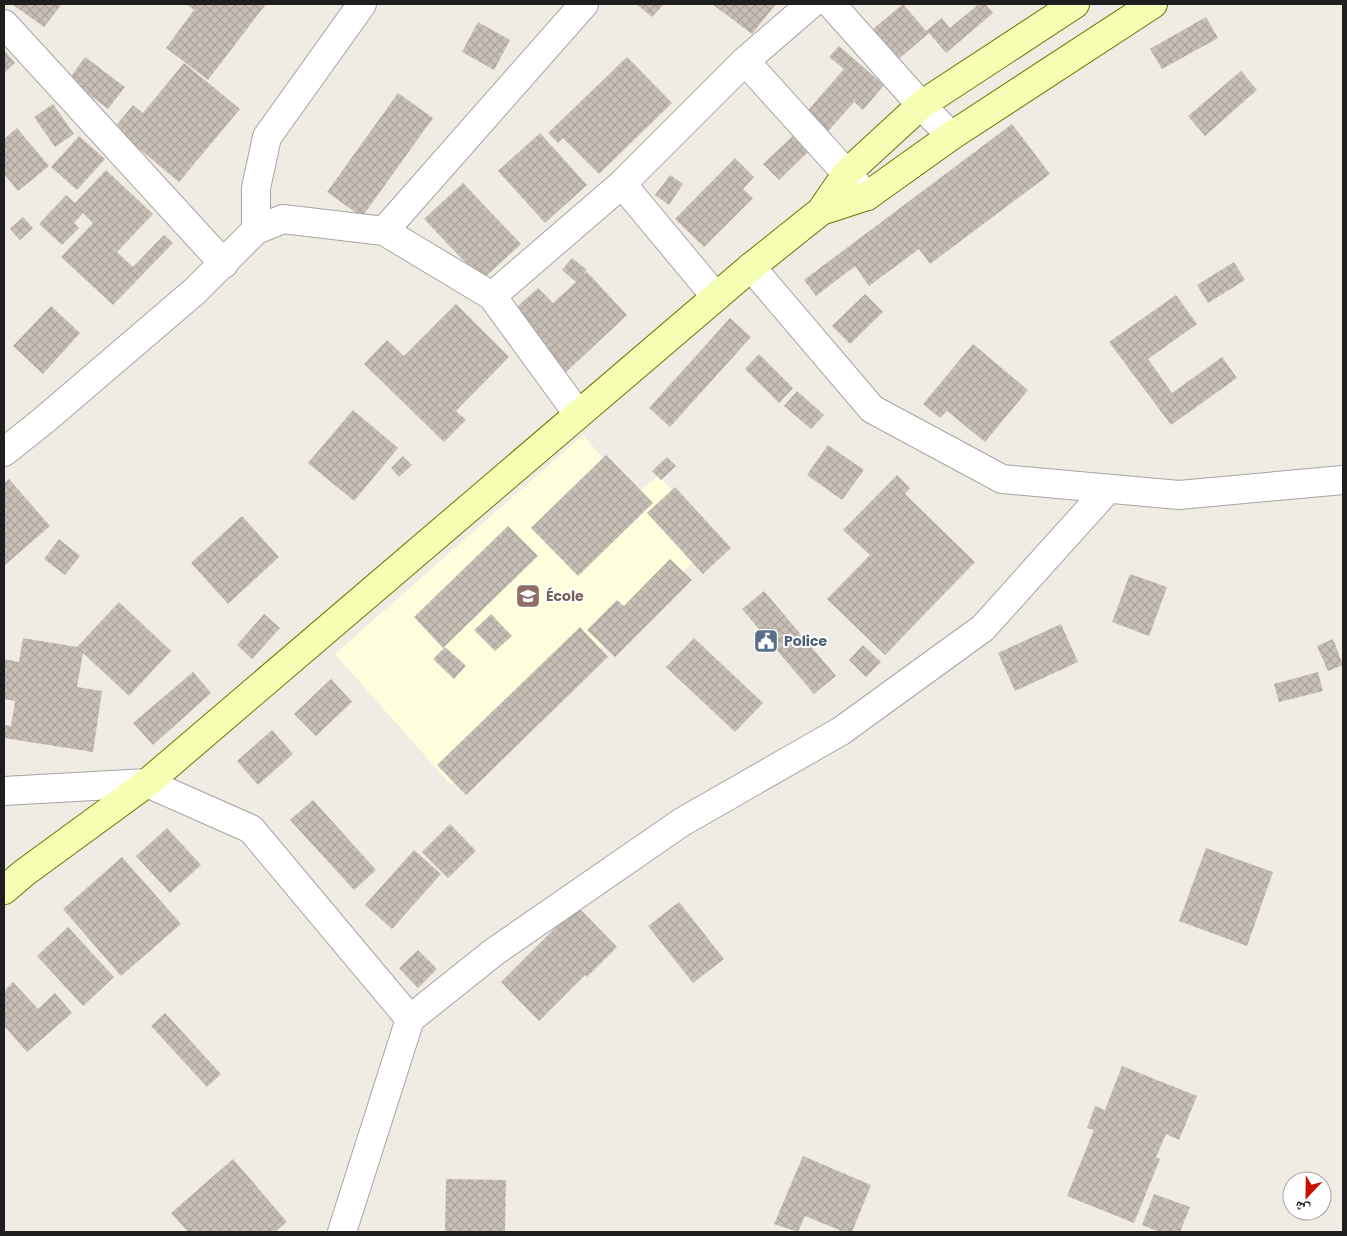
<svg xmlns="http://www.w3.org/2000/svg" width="1347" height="1236" viewBox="0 0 1347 1236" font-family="Poppins,'Noto Naskh Arabic',sans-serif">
  <defs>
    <pattern id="building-cross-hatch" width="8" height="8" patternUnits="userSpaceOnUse" patternTransform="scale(1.25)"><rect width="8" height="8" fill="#c8bfb6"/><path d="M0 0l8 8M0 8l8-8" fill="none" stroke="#aba49c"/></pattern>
  </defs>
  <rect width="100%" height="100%" fill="#f0ece3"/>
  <path fill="#fdffdc" d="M583,435L634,495L658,476L719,538L451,785L335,654Z"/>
  <path fill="url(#building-cross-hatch)" d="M12,4H62L44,27Z
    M186,4H266L208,80L166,48L194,10Z
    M636,4H664L652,17Z
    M712,4H776L752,34Z
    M903,4L926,31L942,18L950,28L979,4H985L993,13L946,53L929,33L893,64L867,34Z
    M1206,17L1218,38L1162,69L1150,49Z
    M478,22L510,40L494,70L462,52Z
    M839,46L884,85L863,110L854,102L824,136L802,117L844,69L829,57Z
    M4,50L15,63L4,73Z
    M85,57L125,87L108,109L69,79Z
    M627,57L672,103L599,174L563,138L558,143L548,133Z
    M184,63L240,109L179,182L114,128L133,105L143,113Z
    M1241,71L1257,90L1205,136L1188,116Z
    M398,93L433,118L362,217L327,192Z
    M53,104L74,134L55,147L34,117Z
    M1012,124L1050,174L930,264L919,249L869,286L855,266L816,296L804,280Z
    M17,128L49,166L18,191L4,174V139Z
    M540,133L587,185L545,223L498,171Z
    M795,134L810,150L779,180L763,164Z
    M79,136L105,159L77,190L51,167Z
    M735,158L754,177L743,189L753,198L704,247L675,219Z
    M106,170L153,214L117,252L133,267L164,235L173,243L113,305L61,257L93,223L83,213L74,223L79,228L62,245L39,224L66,195L75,203Z
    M670,175L683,184L669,205L655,195Z
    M463,183L521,244L482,280L424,219Z
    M23,217L33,228L20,240L10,229Z
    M572,258L587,270L583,276L587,272L627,315L563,375L508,315L538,288L553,303L576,282L562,270Z
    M1234,262L1245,280L1208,303L1197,285Z
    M865,294L883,312L850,344L832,326Z
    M1176,295L1197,324L1148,359L1172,393L1222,357L1237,378L1171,425L1109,342Z
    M456,304L509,357L456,411L466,420L444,442L364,364L387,340L404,356Z
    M51,306L80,333L43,374L13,346Z
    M730,318L751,337L670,427L649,408Z
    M973,344L1028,390L985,442L947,411L940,418L923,404Z
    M759,354L793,388L779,403L745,369Z
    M797,391L824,415L811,429L784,406Z
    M353,410L398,448L354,501L308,463Z
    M828,445L864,470L842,500L807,475Z
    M606,455L653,503L578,576L531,528Z
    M403,456L412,465L399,477L391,468Z
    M667,457L676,466L661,480L652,471Z
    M897,475L910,488L905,494L975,562L885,655L827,599L870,555L843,530Z
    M9,479L50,526L5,565L4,563V483Z
    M675,487L731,548L703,574L647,513Z
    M242,516L279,557L228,604L191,563Z
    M508,526L538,556L443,648L414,617Z
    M59,539L80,556L65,575L44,559Z
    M670,559L692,580L615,657L587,630L617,600L624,606Z
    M1130,574L1167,587L1149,636L1112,622Z
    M764,591L836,676L814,694L742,609Z
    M119,602L171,651L129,696L83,653L77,687L102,691L93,752L4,738V725L11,726L15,701L4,699V659L19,662L23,638L77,647Z
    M264,614L280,628L252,659L237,645Z
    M491,614L512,636L495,651L474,630Z
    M1061,624L1078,662L1015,691L998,653Z
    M580,627L608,657L466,795L437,765Z
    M694,638L763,703L735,732L666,667Z
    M1333,639L1343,665L1328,671L1317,646Z
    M863,645L881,662L866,677L849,660Z
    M445,647L466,666L454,679L433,659Z
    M193,672L211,693L153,745L133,723Z
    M1318,672L1323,691L1279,702L1274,684Z
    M331,679L352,702L316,736L294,714Z
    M272,730L293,754L258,785L237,761Z
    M313,800L376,870L354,890L290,820Z
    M450,824L476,851L448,878L422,852Z
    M167,828L201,865L170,893L136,856Z
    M1206,848L1273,872L1247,946L1179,921Z
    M414,850L441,874L392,929L365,905Z
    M122,857L181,924L121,976L63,909Z
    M679,902L724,959L693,983L648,926Z
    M577,906L617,947L587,977L585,975L539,1021L501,982Z
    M68,927L114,977L83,1006L37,956Z
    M418,950L437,969L418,988L399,968Z
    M13,982L38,1009L55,993L72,1013L27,1052L4,1026V991Z
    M165,1013L221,1074L207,1087L151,1026Z
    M1122,1066L1197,1096L1179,1140L1166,1134L1156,1157L1160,1159L1134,1223L1067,1196L1094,1130L1087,1128L1095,1106L1105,1110Z
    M803,1156L871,1185L852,1232H844L805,1216L798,1232L774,1224Z
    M233,1159L287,1222L275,1232H188L171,1213Z
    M446,1179L506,1180L505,1232L445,1231Z
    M1154,1194L1190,1207L1180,1232H1160L1142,1225Z"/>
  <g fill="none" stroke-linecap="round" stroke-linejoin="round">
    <defs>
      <path id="minor" d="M831,4L921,105L951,136
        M4,24L224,264
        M745,61L867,196
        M622,184L716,297
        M256,230V188L267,137L362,4
        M384,231L584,4
        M492,296L622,184L745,61L811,4
        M4,452L43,421L195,291L256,230L283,219L384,231L492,296L578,414
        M147,783L251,829L410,1019L342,1232
        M410,1019L494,952L682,822L841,731L983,628L1108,489"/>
      <path id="tertiary" d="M751,267L872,409L1002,479L1179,495L1343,480
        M4,791L147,783"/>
      <path id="secondary" d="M821,211L867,196L951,136L1153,4
        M4,890L24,873L147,783L751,267L821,211L847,173L921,105L1075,4"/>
    </defs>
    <use href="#minor" stroke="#a5a5a5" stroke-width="30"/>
    <use href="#tertiary" stroke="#a5a5a5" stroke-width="30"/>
    <use href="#secondary" stroke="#657900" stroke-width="30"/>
    <use href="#minor" stroke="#fff" stroke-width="28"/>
    <use href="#tertiary" stroke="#fff" stroke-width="28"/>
    <use href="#secondary" stroke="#f6feb3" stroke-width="28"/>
  </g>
  <defs>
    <symbol id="school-square" viewBox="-11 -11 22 22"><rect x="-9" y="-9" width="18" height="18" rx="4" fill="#8d6e63" stroke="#fff"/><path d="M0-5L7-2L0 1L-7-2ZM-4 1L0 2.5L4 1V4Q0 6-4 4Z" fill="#fff"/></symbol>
    <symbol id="civic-square" viewBox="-11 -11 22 22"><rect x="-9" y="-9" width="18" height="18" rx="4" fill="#5c6f8a" stroke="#fff"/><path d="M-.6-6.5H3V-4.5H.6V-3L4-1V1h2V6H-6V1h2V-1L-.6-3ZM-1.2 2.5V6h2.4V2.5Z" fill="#fff"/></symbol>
  </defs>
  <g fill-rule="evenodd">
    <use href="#school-square" x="514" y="582" width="28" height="28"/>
    <use href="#civic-square" x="752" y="627" width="28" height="28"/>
  </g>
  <g text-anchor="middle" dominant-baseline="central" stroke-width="4" stroke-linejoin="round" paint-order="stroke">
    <g font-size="14" font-weight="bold" fill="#785e54" stroke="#fff" text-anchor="start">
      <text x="546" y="596">École</text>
    </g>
    <g font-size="14" font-weight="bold" fill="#4e5e75" stroke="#fff" text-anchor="start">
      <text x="784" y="641">Police</text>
    </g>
  </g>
  <rect width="1347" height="1236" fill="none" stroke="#1e1e1e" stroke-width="10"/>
  <g transform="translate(1307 1196) rotate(202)"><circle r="24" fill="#ffffff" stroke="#a5a5a5"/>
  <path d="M0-4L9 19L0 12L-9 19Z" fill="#cb0c00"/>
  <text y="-8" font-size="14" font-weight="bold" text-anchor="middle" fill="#1e1e1e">ش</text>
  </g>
</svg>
